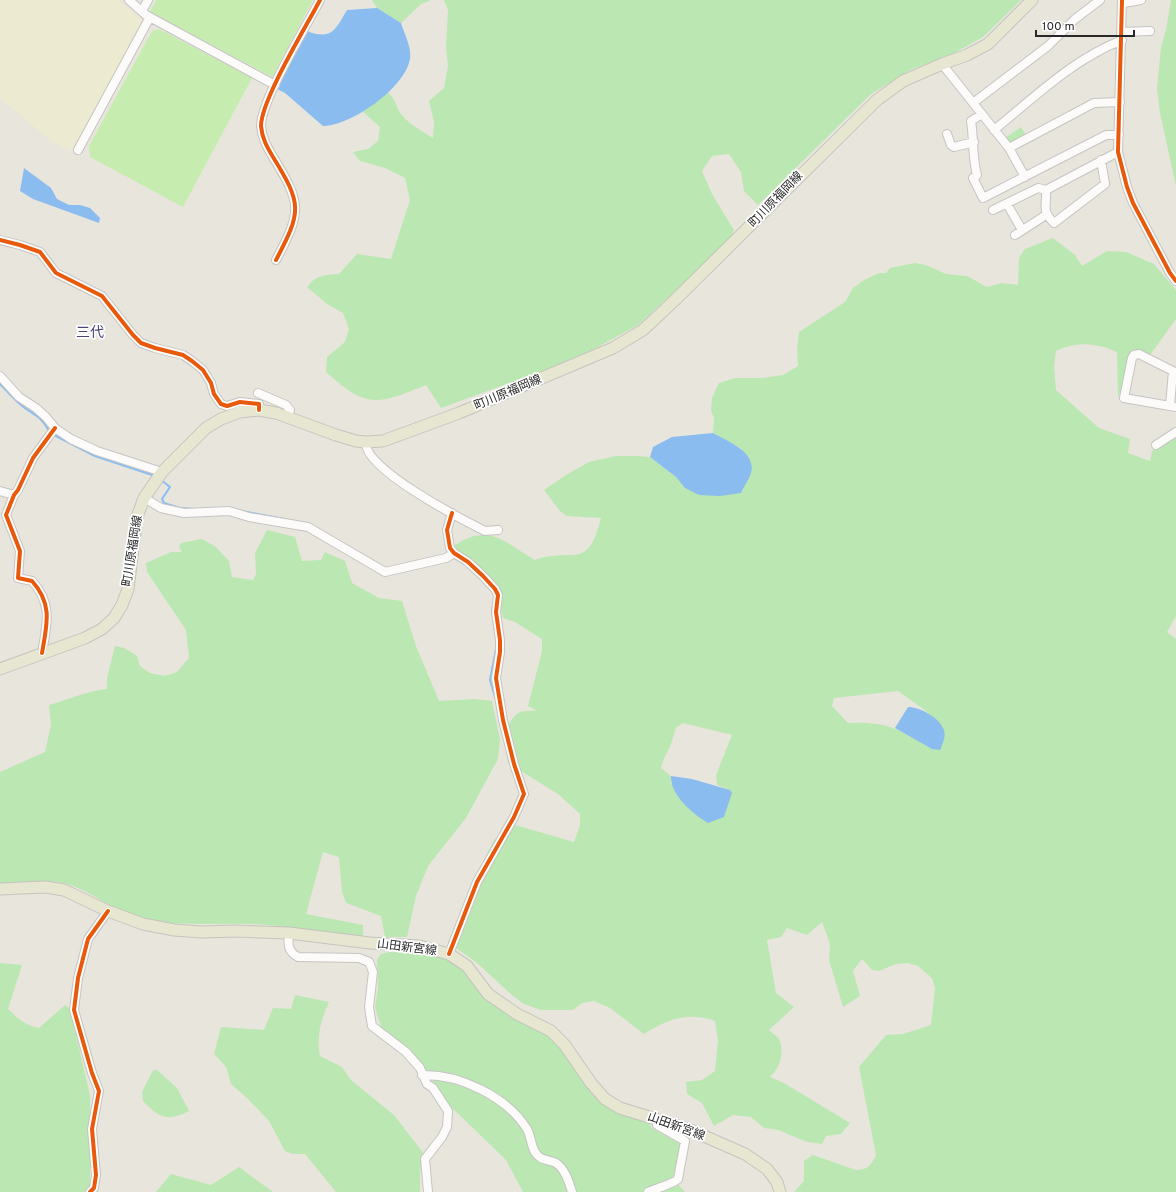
<svg xmlns="http://www.w3.org/2000/svg" width="1176" height="1192" viewBox="0 0 1176 1192" font-family="Overpass,'Noto Sans JP',sans-serif">
  <rect width="100%" height="100%" fill="#e8e6dc"/>
  <path fill="#ecead0" d="M0,0H119L144,22L74,152L51,141L0,98Z"/>
  <path fill="#bbe7b2" fill-rule="evenodd" d="M372,0H431L421,4L401,23L377,8Z
    M444,0H1021L983,37L954,53L910,70L871,94L758,205L744,191L741,172L729,154L712,156L702,171L712,194L734,230L727,243L638,325L596,348L548,369L441,408L426,385C377,405 367,409 326,372L327,357L345,342L349,329L343,313L327,304L307,287C316,275 324,275 339,274L357,254L391,259L410,200L405,178L385,168L360,161L353,152L368,149L378,141L380,127L363,112L388,92C395,100 395,102 399,111C405,122 423,132 433,138L434,122L429,101L444,88L448,66L446,47L448,10Z
    M1171,0H1176V186L1160,113L1157,89L1161,47L1166,30Z
    M1021,127L1026,135L1010,144L1005,138Z
    M1053,238L1075,255L1082,266L1107,251L1126,252L1154,264L1176,290V319L1150,355L1138,352L1118,397L1117,352C1096,343 1078,341 1056,351L1054,367L1056,390L1099,428L1130,439L1128,453L1150,461L1152,451L1166,441L1176,426V616L1167,632L1176,639V1192H794L804,1181V1161L813,1155L856,1170C868,1170 871,1165 876,1155L859,1067L886,1035L903,1034L931,1025L935,988L932,978L918,966L907,963L896,964L879,971L872,970L862,959L853,971L860,996L843,1007L829,960L830,944L822,922L807,935L787,928L781,937L767,940L776,993L794,1007L769,1030C772,1033 777,1036 779,1039C785,1052 780,1068 770,1077L784,1083L850,1123L841,1134L826,1136L822,1144L807,1142L778,1130L764,1128L751,1117L733,1115L714,1126L702,1103L687,1094L686,1082L702,1080L715,1071L718,1041L715,1021C689,1011 665,1020 644,1034L610,1008L594,1001L582,1003L573,1010H541L524,1004L512,995L477,963L448,942L475,878L494,840L512,824L574,842L580,825V814L558,794L508,763L504,732C516,714 514,710 537,711L528,706L542,651V639L515,622L503,618L496,585L491,577L456,552L455,545C489,523 504,542 535,560C574,546 587,573 601,518L566,516L559,510L544,490L566,475L589,462L616,456H635L650,457L676,477L685,488L742,449L713,433L714,418L711,411L712,398L719,383L735,378H762L783,375L798,366L797,349L799,332L845,302L853,288L864,280L879,273H886L890,268L915,263L926,265L946,274L967,276L987,287L1002,283L1018,285L1019,258L1025,249ZM898,691L926,711L943,728L932,749C898,729 888,721 848,723L832,706L834,698ZM683,723L732,735L716,775L717,785L730,790L671,784V776L661,768L665,756L670,747L676,728Z
    M267,530L295,537L302,561L321,560L325,552L345,561L352,583L379,598L402,601L416,646L439,701L475,699L492,701L500,739L498,759L466,818L428,866L416,896L407,937H385L381,916L346,903L342,892L339,857L323,852L306,914L363,925V938C331,934 299,927 267,925C226,921 184,928 143,919C115,913 92,890 63,883C45,879 19,883 0,884V772L45,752L51,725L49,705C68,700 89,690 107,689V678L115,646L124,648L137,656L140,666L150,673L165,676L177,672L189,658L186,630L147,572L146,563L171,552H182L179,547L181,543L202,539L216,547L229,561L232,577L253,580L256,574L255,553Z
    M389,952L430,953L452,961L466,974L483,996L544,1031L555,1042L576,1069L591,1093L601,1103L622,1115L647,1121L652,1128L680,1144L673,1179L685,1192H523L506,1160L445,1101L431,1078L417,1059L382,1031L375,1007L378,988L377,960L381,954Z
    M0,963L22,965L8,1009C18,1019 25,1025 39,1028L65,1005L70,1009L90,1095V1180L99,1192H0Z
    M295,995L329,1002C321,1019 316,1038 320,1056L342,1067L351,1080L394,1115L424,1154L420,1170V1192H336L305,1154H293L285,1151L269,1121L247,1098L231,1084L226,1067L214,1054L221,1027L264,1030L273,1008L291,1009Z
    M153,1070H157L177,1088L189,1111C167,1122 159,1118 143,1101L142,1092Z
    M239,1167L273,1192H156L171,1174L211,1185Z"/>
  <path fill="#c6ecaf" d="M156,0H313L272,77L150,12Z
    M159,29L252,78L183,207L90,157L89,146L152,31Z"/>
  <path fill="#8abcf0" d="M377,8L401,23C404,33 412,48 410,59C405,88 351,126 323,126L285,93L277,89L307,28L309,32C333,40 336,28 347,10Z
    M24,168L51,188L57,199L69,205H80L90,208L100,218L99,223L33,199L20,191Z
    M713,433C727,441 757,452 751,473C749,480 744,486 741,493L720,496L699,495L685,488L676,477L650,457L653,447L672,437Z
    M908,707C920,707 938,717 943,728C947,735 943,743 940,750L932,749L895,728Z
    M671,776L692,779L730,790L732,793L724,817L708,823C693,814 670,795 671,776Z"/>
  <g fill="none" stroke-linecap="round" stroke-linejoin="round">
    <path stroke="#8abcf0" stroke-width="2" d="M0,384C7,391 14,399 21,405C33,415 41,415 49,431
      M54,435L95,456L155,476
      M160,479L170,487L162,499L164,503L180,508L194,509
      M242,511L300,522
      M493,605L492,612L495,629
      M495,697L490,680L496,649"/>
    <defs>
      <path id="minor" d="M129,0L146,15L275,85
        M1122,0L1118,152L1127,187L1133,203L1170,273L1176,281
        M1124,3L1141,0
        M142,11L148,0
        M1122,32L1150,31
        M942,64L1009,148L1094,103L1120,102
        M973,103L1048,46L1075,19L1100,0
        M982,114L971,121C974,139 972,157 977,175L973,178L983,198L1106,135H1119
        M994,130C1036,96 1072,60 1122,40
        M947,134L951,145L954,147L974,142
        M1009,148L1025,177
        M78,150L150,17
        M1046,190C1047,207 1041,210 1054,223L1105,184L1101,160
        M1007,204L1022,230
        M993,210L1038,188L1046,190L1118,152
        M1015,235L1046,215
        M0,240L20,245L40,252L56,273L102,296L133,335L141,343L155,348L183,355L192,361L203,370L211,383L214,394L221,404L227,406L240,402L259,404V410
        M276,260C302,211 302,204 273,157C267,147 262,138 261,126C261,100 306,27 320,0
        M0,376L19,397L36,408L46,417L55,428L71,439L97,451L162,472
        M258,393L286,405L290,410L287,417
        M1170,406L1173,371L1139,354L1134,355L1132,358L1124,398L1170,406L1176,407
        M366,442C362,468 463,520 485,531L498,530
        M1156,445L1176,432
        M0,491L14,495
        M144,498L161,508L184,513L229,511L249,517L308,527L385,572L446,558L454,553
        M42,653C47,624 53,604 32,581L18,578L20,551L6,515L14,495L18,490L33,458L55,428
        M289,933C288,944 287,951 298,957L359,958L369,962L373,972L369,1007L372,1026L406,1052L420,1068L427,1084L433,1088L448,1111L447,1127L442,1137L425,1159L428,1192
        M449,954L477,882L514,817L524,794L514,764L503,720L496,678L500,652V640L496,612L498,595L495,589L483,576L468,562L454,553L450,548L447,530L452,513
        M422,1075C460,1074 507,1097 527,1129C531,1136 531,1146 535,1152C540,1161 548,1159 556,1163C565,1169 569,1182 572,1192
        M90,1192L94,1188L96,1175L92,1129L99,1091L92,1073L74,1010L78,978L88,939L108,911
        M648,1192C655,1189 675,1183 678,1179L685,1141L657,1125V1119"/>
      <path id="major" d="M0,669L85,638L102,629L114,618L122,605L128,589L137,517L144,498L162,472L206,428L221,419L240,412L259,410L276,413L336,435L356,441L366,442L383,441L459,413L613,348L643,330L676,299L877,100L903,81L942,64L967,55L988,44L1032,0
        M0,889L45,887L64,890L108,911L143,924L174,930L202,932L236,931L289,933L370,943L419,946L449,954L467,966L488,994L517,1014L551,1031L564,1044L591,1083L605,1099L620,1108L688,1129L745,1154L767,1169L777,1182L780,1192"/>
    </defs>
    <use href="#minor" stroke="#c5c4c3" stroke-width="10"/>
    <use href="#major" stroke="#c4c3bf" stroke-width="13"/>
    <use href="#minor" stroke="#fcfbfa" stroke-width="8"/>
    <use href="#major" stroke="#e7e7d1" stroke-width="11"/>
    <defs>
      <path id="cycleway" d="M1122,0L1118,152L1127,187L1133,203L1170,273L1176,281
        M0,240L20,245L40,252L56,273L102,296L133,335L141,343L155,348L183,355L192,361L203,370L211,383L214,394L221,404L227,406L240,402L259,404V410
        M276,260C302,211 302,204 273,157C267,147 262,138 261,126C261,100 306,27 320,0
        M42,653C47,624 53,604 32,581L18,578L20,551L6,515L14,495L18,490L33,458L55,428
        M449,954L477,882L514,817L524,794L514,764L503,720L496,678L500,652V640L496,612L498,595L495,589L483,576L468,562L454,553L450,548L447,530L452,513
        M90,1192L94,1188L96,1175L92,1129L99,1091L92,1073L74,1010L78,978L88,939L108,911"/>
    </defs>
    <use href="#cycleway" stroke="#fff" stroke-width="6"/>
    <use href="#cycleway" stroke="#e8590c" stroke-width="4"/>
  </g>
  <g text-anchor="middle" dominant-baseline="central" stroke-width="3.5" stroke-linejoin="round" paint-order="stroke">
    <g font-size="12" fill="#282828" stroke="#fff">
      <text transform="translate(776 200) rotate(-46)">町川原福岡線</text>
      <text transform="translate(508 393) rotate(-23)">町川原福岡線</text>
      <text transform="translate(133 551) rotate(-81)">町川原福岡線</text>
      <text transform="translate(407 948) rotate(7)">山田新宮線</text>
      <text transform="translate(676 1127) rotate(20)">山田新宮線</text>
    </g>
    <g font-size="14" fill="#49457c" stroke="#fff">
      <text x="90" y="333">三代</text>
    </g>
  </g>
  <path d="M1036 30v6h98v-6" fill="none" stroke="#282828" stroke-width="2"/>
  <text x="1042" y="30" font-size="12" fill="#282828" stroke="#ffffff" stroke-width="3" paint-order="stroke">100 m</text>
</svg>
